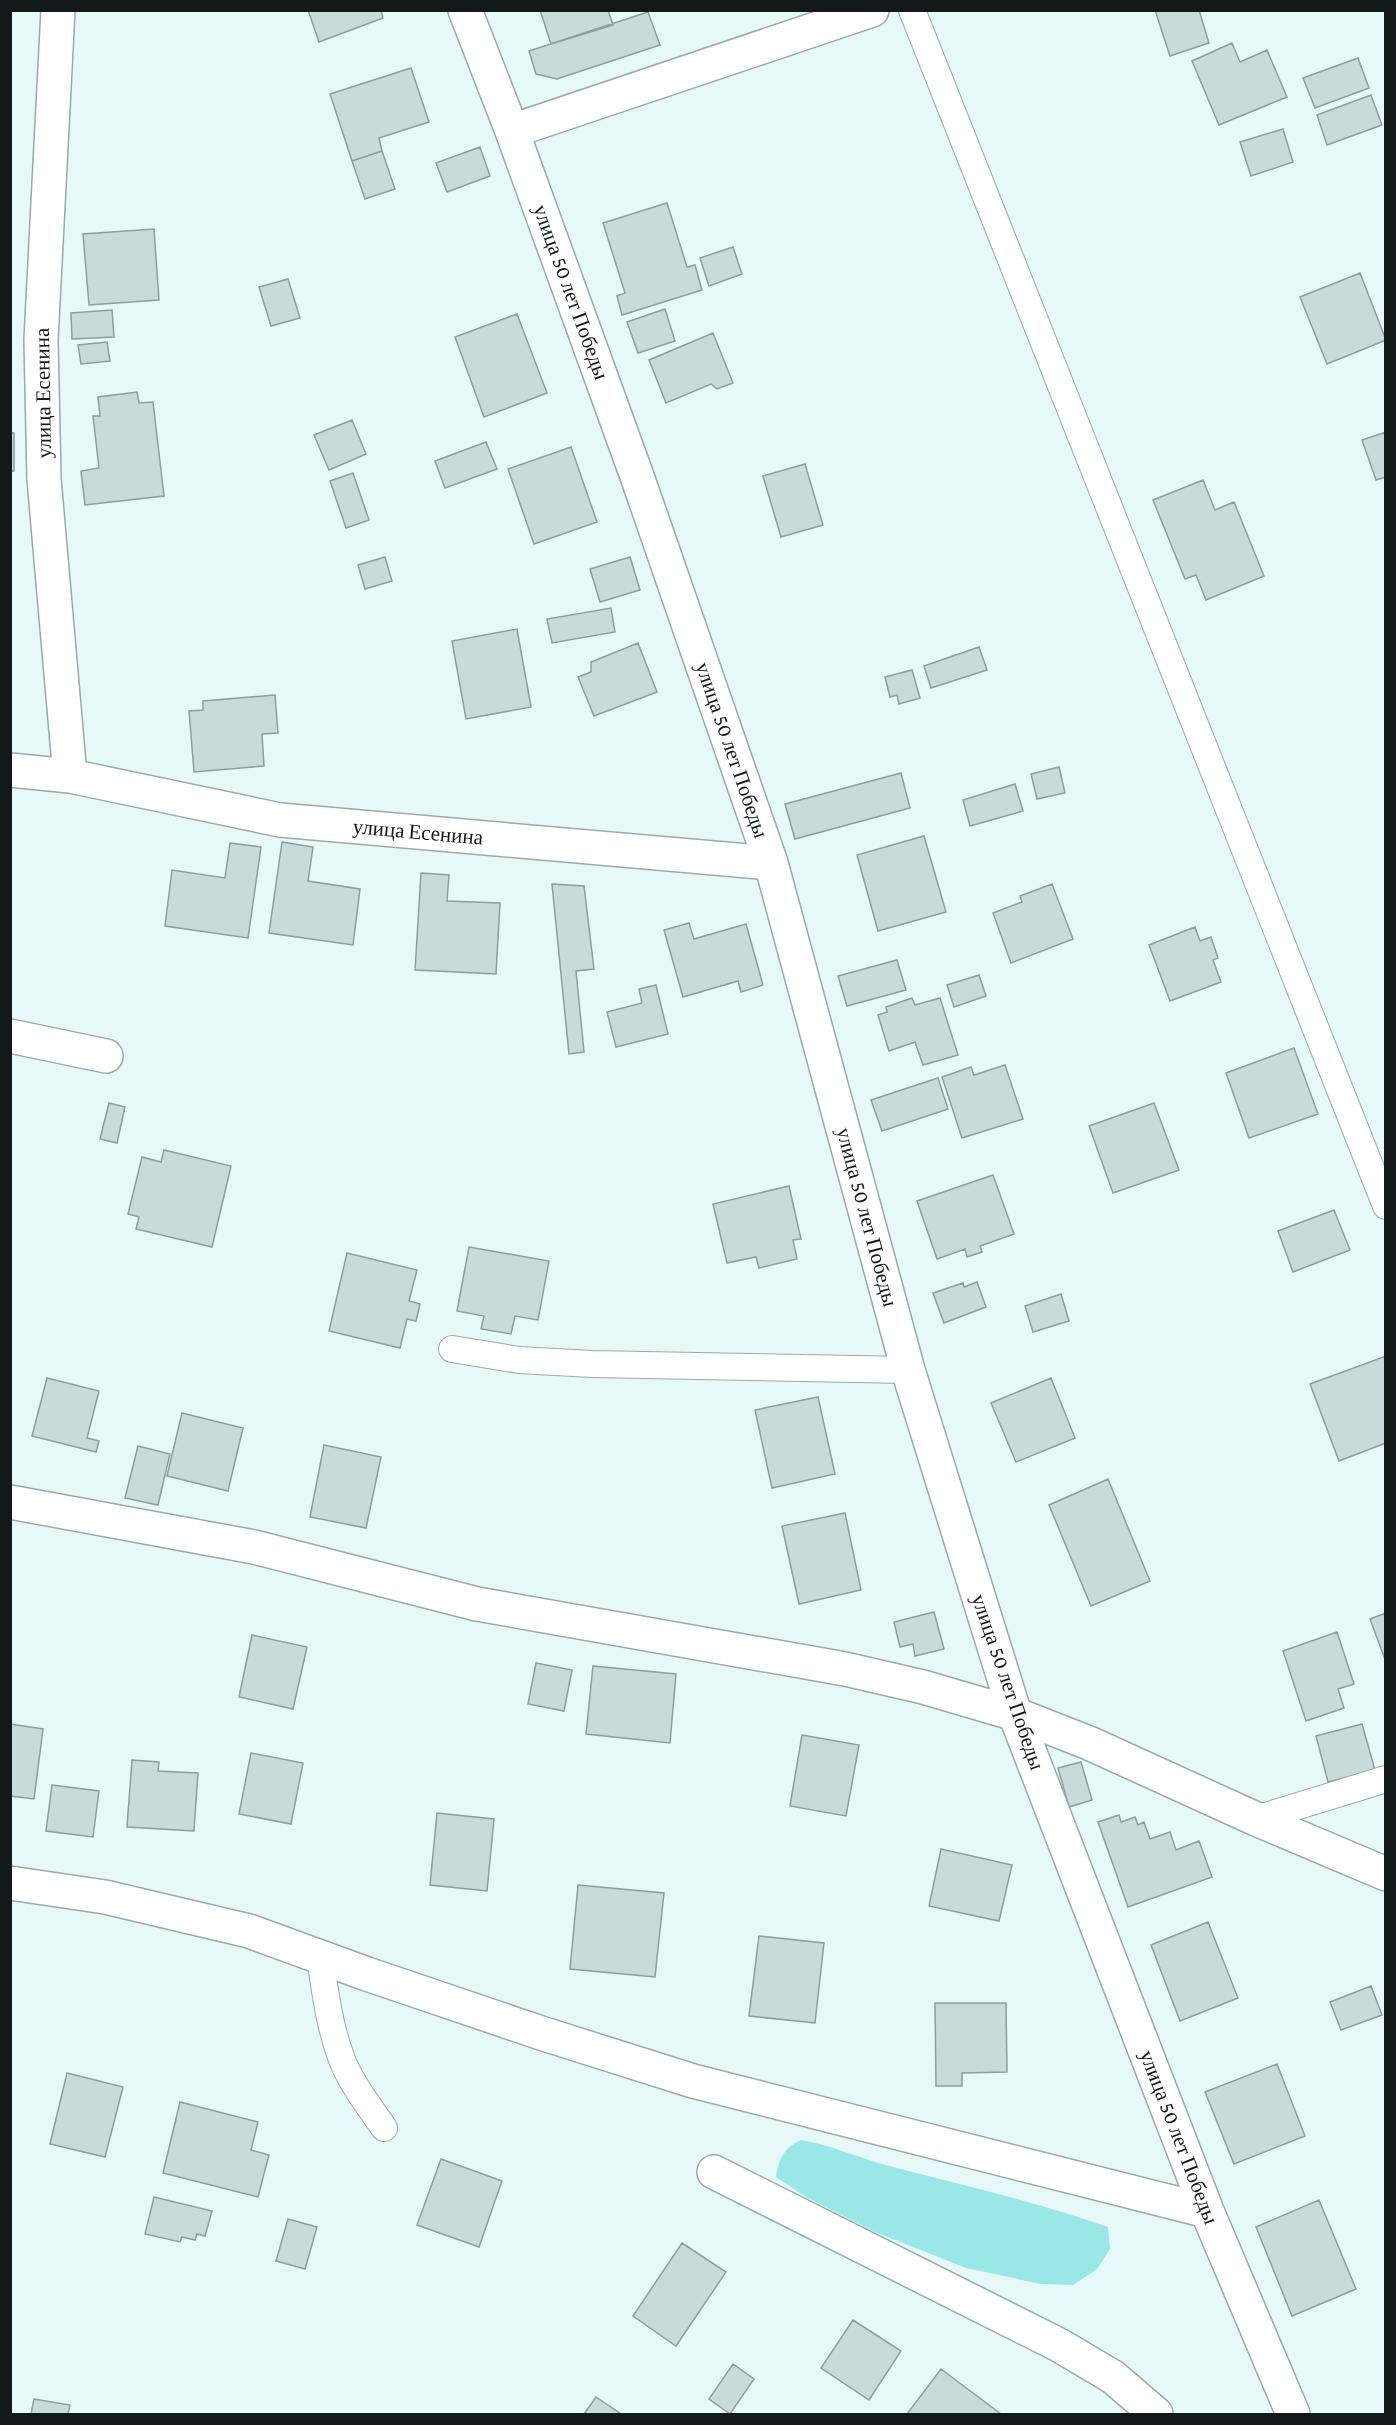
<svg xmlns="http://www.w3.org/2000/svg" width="1396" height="2425" viewBox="0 0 1396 2425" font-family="'Crimson Pro',serif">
  <rect width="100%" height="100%" fill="#e6f9f8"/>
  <path fill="#99e7e6" d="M801,2140C831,2145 859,2158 889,2166C963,2185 1036,2202 1108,2227L1110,2249L1097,2269L1073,2285L1041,2284L966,2268L875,2232L806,2197L776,2177C779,2158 784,2148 801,2140Z"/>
  <path fill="#c8dbda" stroke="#8c9e9d" stroke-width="1.5" d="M308,10H381L383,18L319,42Z
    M540,10H608L613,25L551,44Z
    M1155,10H1199L1209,43L1170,56Z
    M648,12L660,45L557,79L536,74L529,51Z
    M1232,43L1240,62L1267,50L1287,97L1219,125L1192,61Z
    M1358,58L1369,88L1315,108L1303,78Z
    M411,68L429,122L379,138L382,151L352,161L330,94Z
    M1371,95L1382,125L1327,145L1317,115Z
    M1283,129L1293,162L1251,176L1240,142Z
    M480,147L490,176L447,192L436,163Z
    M382,151L395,189L365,199L352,161Z
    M667,203L687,267L695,265L702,290L622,315L617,296L625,293L603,223Z
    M154,229L159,300L89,305L83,234Z
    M733,247L742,274L709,286L700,258Z
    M1360,273L1386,340L1327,364L1300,297Z
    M288,279L300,318L271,326L259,287Z
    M665,309L675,341L638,353L627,322Z
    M112,310L114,337L72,339L71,313Z
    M517,314L547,393L484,417L455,337Z
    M713,333L733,383L717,389L711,384L666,403L649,360Z
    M107,342L110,361L81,364L78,345Z
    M137,392L139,403L153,402L164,496L85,505L81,471L99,468L93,416H100L98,397Z
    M352,420L366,454L329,470L314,435Z
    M1386,432V477L1376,480L1362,440Z
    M10,433H14V471H10Z
    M486,442L497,469L445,488L435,461Z
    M571,447L597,522L534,544L508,469Z
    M805,464L823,525L781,537L763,476Z
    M353,473L369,520L346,528L330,481Z
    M1203,480L1215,510L1234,502L1264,576L1206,600L1196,575L1185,579L1153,500Z
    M385,557L392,581L365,589L358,565Z
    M630,557L640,590L600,602L590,569Z
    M611,608L615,632L552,643L547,619Z
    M517,629L531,707L466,719L452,641Z
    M638,643L657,692L594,716L578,677L591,672V662Z
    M979,647L987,670L931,688L924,666Z
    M912,670L920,698L899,704L897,695L890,697L885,677Z
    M275,695L278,733L262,734L264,766L194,772L189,711L203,710V701Z
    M1059,767L1065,793L1037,799L1031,774Z
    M901,773L910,808L795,839L785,804Z
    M1015,784L1023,811L970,826L963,800Z
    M924,836L946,912L878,931L857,855Z
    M282,842L313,847L308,881L360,889L353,945L269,933Z
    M230,843L261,847L248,938L165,926L172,870L225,878Z
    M421,873L449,875L447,901L500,903L496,974L415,970Z
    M552,884L584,886L594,969L576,971L584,1052L569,1054Z
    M1052,884L1073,939L1011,963L993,913L1022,902L1020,896Z
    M689,923L694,939L746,924L763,985L741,992L738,981L683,997L664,930Z
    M1195,927L1200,941L1211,937L1218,958L1213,960L1221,982L1170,1001L1149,945Z
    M897,960L906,990L847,1006L838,976Z
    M979,975L986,996L954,1007L947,985Z
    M656,985L668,1034L616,1047L607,1012L642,1003L639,989Z
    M912,998L915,1005L940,998L958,1055L923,1065L915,1042L889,1051L878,1015L887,1012L886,1007Z
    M1294,1048L1318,1114L1249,1138L1226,1073Z
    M1005,1065L1023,1119L962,1138L942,1077L971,1067L974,1075Z
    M938,1078L948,1109L882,1131L871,1100Z
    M109,1103L125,1107L117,1143L100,1139Z
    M1154,1103L1179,1170L1113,1193L1089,1126Z
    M164,1150L231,1166L212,1247L136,1229L139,1217L128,1214L142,1157L161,1162Z
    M993,1175L1014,1234L980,1246L982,1252L967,1257L965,1249L937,1259L917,1201Z
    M789,1186L801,1239L793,1240L797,1259L759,1268L756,1257L727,1263L713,1204Z
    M1334,1210L1350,1250L1293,1272L1278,1231Z
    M469,1247L549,1261L538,1320L515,1316L511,1334L481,1329L484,1316L457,1311Z
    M347,1253L417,1270L409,1301L420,1304L416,1321L407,1319L400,1348L329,1331Z
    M977,1282L986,1307L944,1323L933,1293L963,1283L964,1287Z
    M1061,1294L1069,1321L1033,1332L1025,1306Z
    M1386,1356V1443L1339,1461L1310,1384Z
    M47,1378L99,1391L87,1438L99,1441L96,1452L32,1436Z
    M1051,1378L1075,1438L1016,1462L991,1403Z
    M818,1397L835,1474L772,1488L755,1410Z
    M182,1413L243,1428L228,1491L167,1476Z
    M324,1445L381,1457L366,1528L310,1517Z
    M138,1446L170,1454L158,1505L125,1498Z
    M1108,1479L1150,1581L1091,1606L1049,1505Z
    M845,1513L861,1590L799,1604L782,1526Z
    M934,1612L944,1649L915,1656L913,1644L900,1647L894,1622Z
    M1386,1613V1662L1370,1619Z
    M1337,1632L1354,1684L1338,1689L1344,1708L1306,1721L1283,1651Z
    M252,1635L307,1647L293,1709L239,1697Z
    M536,1663L572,1670L564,1711L528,1704Z
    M593,1666L676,1674L670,1743L586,1734Z
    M10,1724L43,1729L34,1799L10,1796Z
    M1362,1724L1375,1770L1328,1782L1316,1736Z
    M802,1735L859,1745L846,1816L790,1806Z
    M251,1753L303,1763L291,1824L239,1814Z
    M132,1760L159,1762L158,1771L198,1773L194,1831L127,1827Z
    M1081,1762L1092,1800L1069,1807L1058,1768Z
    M52,1785L99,1791L93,1837L46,1831Z
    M437,1813L494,1819L487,1891L430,1885Z
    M1119,1815L1121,1822L1135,1817L1138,1825L1144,1822L1150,1839L1170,1832L1176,1850L1199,1841L1212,1877L1128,1907L1098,1822Z
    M941,1849L1012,1865L999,1921L929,1906Z
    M578,1885L664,1893L655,1977L570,1969Z
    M1208,1922L1238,1998L1180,2021L1151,1945Z
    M759,1936L824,1943L815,2023L749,2016Z
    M1371,1986L1382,2015L1341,2030L1330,2002Z
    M935,2003H1006L1007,2072L962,2073V2086H936Z
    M1277,2064L1305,2136L1234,2164L1205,2092Z
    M67,2073L123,2087L105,2157L50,2144Z
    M180,2102L258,2122L251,2150L269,2155L258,2197L163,2173Z
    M441,2159L502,2181L479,2247L417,2225Z
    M154,2197L212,2211L205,2236L197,2234L195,2240L182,2237L180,2242L145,2234Z
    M1319,2200L1356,2289L1292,2316L1256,2227Z
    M288,2219L317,2227L305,2269L276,2261Z
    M682,2243L726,2272L676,2346L633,2316Z
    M853,2320L901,2351L869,2400L821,2368Z
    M733,2364L754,2379L730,2414L709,2399Z
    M941,2369L1001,2414H907Z
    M596,2397L621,2414H584Z
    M34,2399L70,2405L68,2414H31Z"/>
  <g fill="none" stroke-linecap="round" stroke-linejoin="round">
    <defs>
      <path id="service" d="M912,10L1386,1206
        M452,1349L519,1360L592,1364L908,1370
        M1256,1819L1386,1779
        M320,1957C325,1991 329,2024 341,2057C350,2082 369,2106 384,2128"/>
      <path id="minor" d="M58,10L41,340L44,479L70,776
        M465,10L512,131L638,479L771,863L908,1370L1015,1714L1207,2211L1293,2414
        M512,131L872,10
        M10,770L70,776L280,820L771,863
        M10,1036L106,1056
        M10,1502L254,1547L477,1604L845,1669L923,1687L1015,1714L1089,1743L1256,1819L1386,1874
        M10,1883L105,1897L249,1931L367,1974L541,2033L693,2081L1207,2211
        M714,2172L1059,2345L1113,2377L1156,2414"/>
    </defs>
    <use href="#service" stroke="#98aaa9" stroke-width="28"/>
    <use href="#minor" stroke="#98aaa9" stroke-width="36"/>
    <use href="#service" stroke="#fff" stroke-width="26"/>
    <use href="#minor" stroke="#fff" stroke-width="33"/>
  </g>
  <g text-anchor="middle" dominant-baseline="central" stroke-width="5" stroke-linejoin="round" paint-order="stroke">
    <g font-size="21" fill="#121918" stroke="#fff">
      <text transform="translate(571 292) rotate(70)">улица 50 лет Победы</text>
      <text transform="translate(43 393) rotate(-91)">улица Есенина</text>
      <text transform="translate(732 750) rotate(71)">улица 50 лет Победы</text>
      <text transform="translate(418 832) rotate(5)">улица Есенина</text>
      <text transform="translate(867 1217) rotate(75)">улица 50 лет Победы</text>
      <text transform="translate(1008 1682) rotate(71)">улица 50 лет Победы</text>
      <text transform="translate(1179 2137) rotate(69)">улица 50 лет Победы</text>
    </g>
  </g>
  <rect width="1396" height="2425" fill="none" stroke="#121918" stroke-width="24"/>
</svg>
